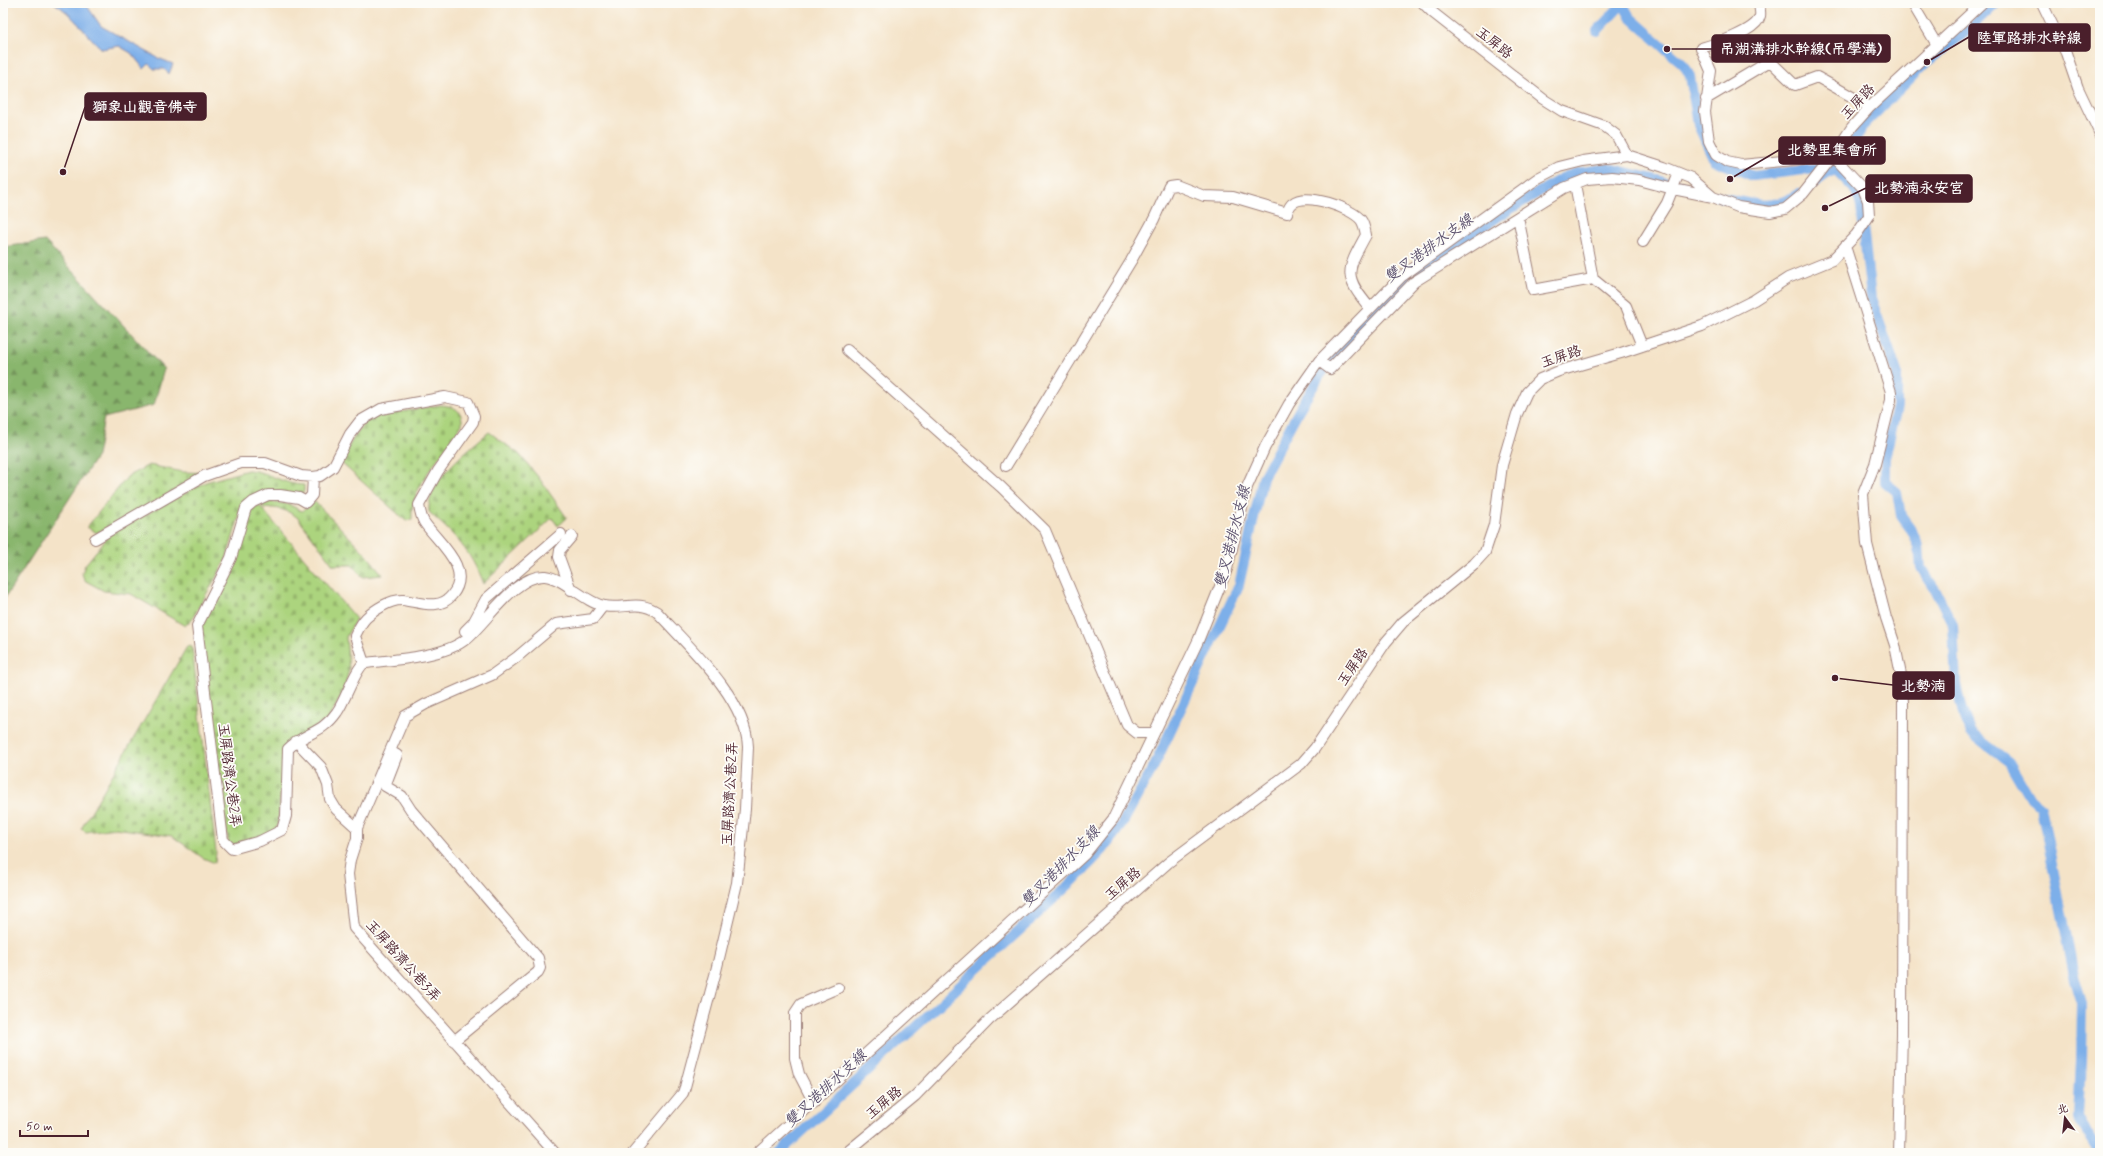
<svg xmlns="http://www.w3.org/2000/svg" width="2103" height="1156" viewBox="0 0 2103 1156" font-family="Mynerve,'LXGW WenKai TC',sans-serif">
  <defs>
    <pattern id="forest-firs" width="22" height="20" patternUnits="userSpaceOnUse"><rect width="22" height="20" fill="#89b66d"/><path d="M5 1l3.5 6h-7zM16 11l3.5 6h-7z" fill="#72935a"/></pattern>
    <pattern id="cemetery-stones" width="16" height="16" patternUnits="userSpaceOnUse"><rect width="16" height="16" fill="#acd47e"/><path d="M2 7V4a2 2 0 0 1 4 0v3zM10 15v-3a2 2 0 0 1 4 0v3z" fill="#96b66d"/></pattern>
  </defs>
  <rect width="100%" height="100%" fill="#fdfcf7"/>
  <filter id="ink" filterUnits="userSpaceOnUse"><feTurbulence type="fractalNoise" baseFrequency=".025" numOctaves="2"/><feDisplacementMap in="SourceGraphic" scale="8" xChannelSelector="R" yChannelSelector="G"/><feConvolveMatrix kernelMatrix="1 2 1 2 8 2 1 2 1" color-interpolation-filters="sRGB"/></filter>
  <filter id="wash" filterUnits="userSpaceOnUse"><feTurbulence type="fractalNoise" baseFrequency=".012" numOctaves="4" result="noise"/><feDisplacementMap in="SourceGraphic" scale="16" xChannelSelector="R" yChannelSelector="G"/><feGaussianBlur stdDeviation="0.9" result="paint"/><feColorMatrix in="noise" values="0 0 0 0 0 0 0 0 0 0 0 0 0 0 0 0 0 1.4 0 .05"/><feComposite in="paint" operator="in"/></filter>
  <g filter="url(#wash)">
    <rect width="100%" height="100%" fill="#f4e3c8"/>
    <path fill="url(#forest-firs)" stroke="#6a6a4c" d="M45,241L164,369L154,405L104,418L97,456L3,601V247Z"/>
    <path fill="url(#cemetery-stones)" stroke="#7b7a54" d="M440,405C453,406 463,409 462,424C447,452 409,485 412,519L406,521L339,461L363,424L378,416Z
      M489,432L519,454L539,478L567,518L558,526L552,518L483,584C470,549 456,537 429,512C426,481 468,450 489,432Z
      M149,465L183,472L206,473L97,533L87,527L128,476Z
      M248,470C267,471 284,485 304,485V491L301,497L282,493L241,510L226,560L192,619L185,626L131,594L104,591L84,580L82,573L85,565L110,534L206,482Z
      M267,502L288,504L302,511L315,502L366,554L383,575L363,577L352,565H333L298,518C288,510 277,507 264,508L261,504Z
      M259,505L356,619L346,637L349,669L344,691L328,719L299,737L285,744L278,824C270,840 245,842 229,846L198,639L204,619L236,560L246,517L252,509Z
      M188,645L192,647L216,852L215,863L203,858L172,836L115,828L86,832L81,829Z"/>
    <path fill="#7dafe9" stroke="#64678a" d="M54,3H85L101,26L158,58L173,64L169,74L164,69H154L149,64L144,69L131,53L119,46L102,49C85,34 73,14 54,3Z"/>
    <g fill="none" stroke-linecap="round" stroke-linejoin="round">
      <path stroke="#7dafe9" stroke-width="10" d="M1623,4L1630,17L1684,65L1690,76L1698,125L1714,160L1753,176L1804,170L1835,169L1857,192L1861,207L1871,298L1897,372V407L1885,458V482L1897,492L1901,516L1912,531L1919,547L1921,568L1935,589L1953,625L1956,684L1962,710L1971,733L2009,762L2030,798L2041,807L2075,980L2082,1003L2081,1061L2078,1118L2100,1153
        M1597,31L1623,3
        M1812,184L1835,169L1860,132L1861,128L1927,62L1967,31L1996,3
        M1717,196C1748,203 1771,213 1799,193
        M779,1153L1074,880L1103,850L1122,824L1154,766L1239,585L1263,477L1299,410L1329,361L1388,297L1415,274L1501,215L1562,178L1576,173L1609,168L1682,186"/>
    </g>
  </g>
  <g filter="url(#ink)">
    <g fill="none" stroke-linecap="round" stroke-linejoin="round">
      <defs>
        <path id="minor" d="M1423,3L1432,12L1543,99L1562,111L1604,126L1616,135L1627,155
          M1912,3L1937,45
          M2042,3L2066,53L2078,88L2100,134
          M1706,99L1770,61L1795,85L1817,77L1870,107
          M1575,184L1593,279
          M1518,217L1533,290L1593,279L1626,306L1642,346
          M1643,242L1667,203L1679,173
          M1845,246L1891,392V400L1875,464L1863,494L1867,544L1886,618L1895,645L1901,675L1903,702L1902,1033L1899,1153
          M847,350L1001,487L1045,530L1127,725L1137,733H1153
          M1319,361L1330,369L1414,282L1564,188L1587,179L1612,177L1639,180L1673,189L1713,197
          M1006,466L1131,261L1154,219L1169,186L1176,185L1204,196L1233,197L1287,213C1288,210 1290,205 1293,203C1306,192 1352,208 1361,220C1364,224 1365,230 1366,235C1347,270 1342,275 1370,308
          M313,477L312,495L306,502L299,498L280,495H268L253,502L246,508L231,558L197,626L223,840L232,849L260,841L282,830L286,816L288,749C305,732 322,734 337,712C345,701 355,670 364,663C392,660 445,657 466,639C487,622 516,574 545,576C564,578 584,602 604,606C624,610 637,599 657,612C689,647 746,698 748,747L745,809L737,883L715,975L685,1087L683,1093L633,1153
          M95,539L204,476L241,463H265L301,476L313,477L320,476L333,467L350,434L360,421L381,409L445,397L468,402L474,416L473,422L438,471L419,505C420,511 421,517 424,522C437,542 474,568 452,595C440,611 419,602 403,600C391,599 374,610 366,618C361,623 358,630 355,636L364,663
          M571,590L559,557L560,550L572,536
          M465,631L473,623L486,599L561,534
          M296,741L321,767L328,785L330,799L336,809L357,828V838L350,860L348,874L354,928L555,1153
          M390,751L397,755L385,786L402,796L411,810L538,958L540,968L538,972L454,1041
          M357,828L405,716L426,704L492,675L517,657L556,624L593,619L603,606
          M814,1103L799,1074L795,1058V1013L801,1004L838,988
          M757,1153L1085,854L1113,819L1198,641L1227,569L1247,487L1265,447L1289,404L1319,361L1401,277L1538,178L1559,167L1583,161L1627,155L1664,167L1691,178L1713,197L1738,207L1770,212L1785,209L1803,194L1833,156L1852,127L1870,107L1982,3
          M846,1153L915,1096L989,1020L1169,862L1301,764L1315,748L1386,642L1403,622L1474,564L1485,552L1494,525L1502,465L1517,414L1527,392L1540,379L1559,371L1621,353L1702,326L1754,300L1788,278L1832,260L1856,235L1869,216L1868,201L1863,188L1833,156L1741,165L1727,162L1716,155L1709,141L1705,112L1711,71L1701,48C1715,44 1757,31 1760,16C1761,12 1759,7 1759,3"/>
      </defs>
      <use href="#minor" stroke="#9f817a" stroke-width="12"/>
      <use href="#minor" stroke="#fff" stroke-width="10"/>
    </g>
  </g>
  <g text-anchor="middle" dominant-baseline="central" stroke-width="3.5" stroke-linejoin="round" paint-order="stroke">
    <g font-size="14" fill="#4a1f2b" stroke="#fdfcf7">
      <text transform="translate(1494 43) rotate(38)">玉屏路</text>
      <text transform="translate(1858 102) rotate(-47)">玉屏路</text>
      <text transform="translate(1561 357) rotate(-19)">玉屏路</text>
      <text transform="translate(1353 667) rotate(-56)">玉屏路</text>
      <text transform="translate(229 775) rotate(83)">玉屏路濟公巷2弄</text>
      <text transform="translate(730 794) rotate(-87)">玉屏路濟公巷2弄</text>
      <text transform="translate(1123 884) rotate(-41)">玉屏路</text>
      <text transform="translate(403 961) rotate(48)">玉屏路濟公巷3弄</text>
      <text transform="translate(884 1103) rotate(-40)">玉屏路</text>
    </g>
    <g font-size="15" font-style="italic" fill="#5c516e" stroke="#fdfcf7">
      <text transform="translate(1429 249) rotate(-36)">雙叉港排水支線</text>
      <text transform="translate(1233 537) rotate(-76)">雙叉港排水支線</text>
      <text transform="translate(1061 867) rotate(-46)">雙叉港排水支線</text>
      <text transform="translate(826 1089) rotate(-43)">雙叉港排水支線</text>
    </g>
  </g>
  <path fill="none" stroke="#4a1f2b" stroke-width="1.5" d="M1927 62L1969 37M1667 49L1712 49M63 172L85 107M1730 179L1779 150M1825 208L1866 188M1835 678L1893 685"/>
  <g fill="#4a1f2b" stroke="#fdfcf7" stroke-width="1.5">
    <circle cx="1927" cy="62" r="4"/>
    <circle cx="1667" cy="49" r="4"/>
    <circle cx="63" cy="172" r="4"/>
    <circle cx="1730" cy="179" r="4"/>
    <circle cx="1825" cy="208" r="4"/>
    <circle cx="1835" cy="678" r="4"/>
  </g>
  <g fill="#4a1f2b" stroke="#4a1f2b" stroke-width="1.5">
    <rect x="1969" y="24" width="121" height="27" rx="4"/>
    <rect x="1712" y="35" width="178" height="27" rx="4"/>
    <rect x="85" y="93" width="121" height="27" rx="4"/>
    <rect x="1779" y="137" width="106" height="27" rx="4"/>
    <rect x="1866" y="175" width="106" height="27" rx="4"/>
    <rect x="1893" y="672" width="61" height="27" rx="4"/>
  </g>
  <g font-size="15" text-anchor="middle" font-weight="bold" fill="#fff">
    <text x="2029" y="43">陸軍路排水幹線</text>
    <text x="1801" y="54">吊湖溝排水幹線(吊學溝)</text>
    <text x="145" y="112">獅象山觀音佛寺</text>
    <text x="1832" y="155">北勢里集會所</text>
    <text x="1919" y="193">北勢湳永安宮</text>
    <text x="1923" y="691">北勢湳</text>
  </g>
  <rect width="2103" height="1156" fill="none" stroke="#fdfcf7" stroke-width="16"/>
  <g transform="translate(2065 1118) rotate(345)" stroke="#fdfcf7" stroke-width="3" paint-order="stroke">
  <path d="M0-3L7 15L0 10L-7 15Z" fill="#4a1f2b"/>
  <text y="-6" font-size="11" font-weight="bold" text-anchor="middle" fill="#4a1f2b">北</text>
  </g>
  <path d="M20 1130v6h68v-6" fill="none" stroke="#4a1f2b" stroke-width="2"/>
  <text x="26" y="1130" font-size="12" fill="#4a1f2b" stroke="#fdfcf7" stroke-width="3" paint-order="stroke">50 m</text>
</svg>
